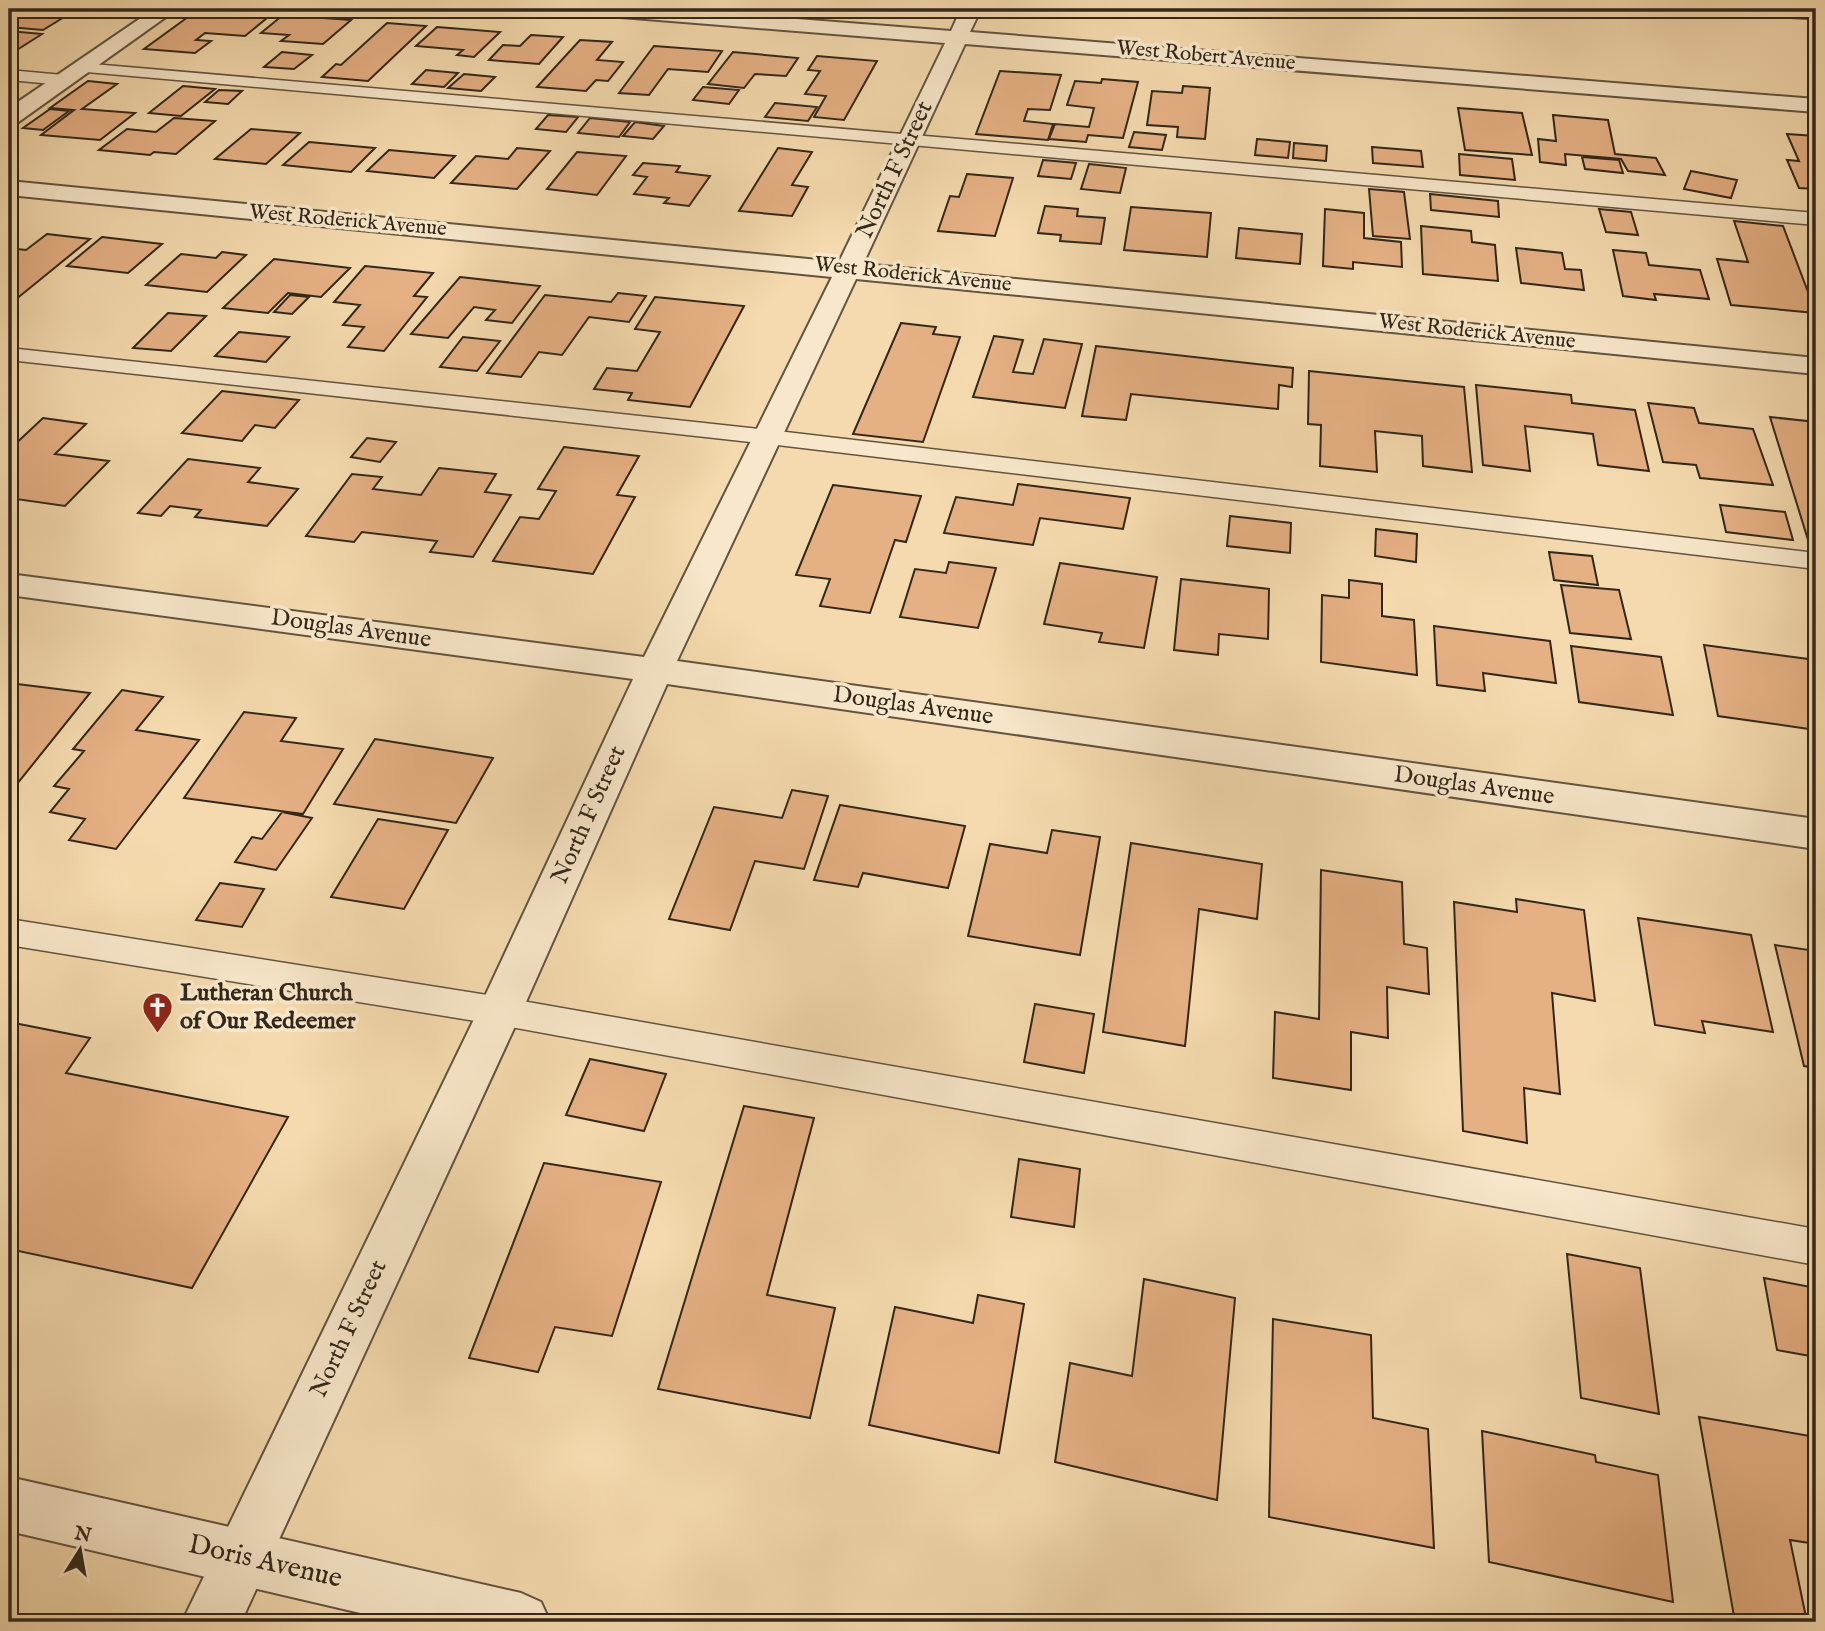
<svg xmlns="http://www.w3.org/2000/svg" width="1825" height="1631" viewBox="0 0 1825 1631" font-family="'IM FELL English',serif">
  <rect width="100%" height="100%" fill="#f4daae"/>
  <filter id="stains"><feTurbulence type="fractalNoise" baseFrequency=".00286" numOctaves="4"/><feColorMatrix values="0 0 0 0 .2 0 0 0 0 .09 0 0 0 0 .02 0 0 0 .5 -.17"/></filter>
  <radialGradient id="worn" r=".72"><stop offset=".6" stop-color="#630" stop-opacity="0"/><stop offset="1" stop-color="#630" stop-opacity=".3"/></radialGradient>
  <path fill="#e5b084" stroke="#32271b" stroke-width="2" d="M9,9H86L74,16H66L43,30L9,27Z
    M199,9H209L273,13L245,36L205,33L196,40L211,41L195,53L144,49Z
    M283,15L351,20L323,44L281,41L289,35L261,33Z
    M387,23L426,26L368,81L322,77L336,64L341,65Z
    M437,27L500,32L474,57L457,55L463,50L416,46Z
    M9,31L42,34L9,55Z
    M531,35L563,37L539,64L489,60L503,45L520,46Z
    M580,40L612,42L597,60L623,62L608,81L596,80L586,91L537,87Z
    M654,46L722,51L708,72L668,69L649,95L619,93Z
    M282,52L312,55L294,69L264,67Z
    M733,52L798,58L786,76L755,74L744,88L708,84Z
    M817,56L877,61L844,120L814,117L826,96L805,94L820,71L808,70Z
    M426,70L458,73L444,87L412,84Z
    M1000,71L1061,75L1050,110L1028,109L1024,121L1053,124L1048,140L976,134Z
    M464,74L495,77L481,91L448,88Z
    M1102,79L1138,82L1123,138L1088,135L1086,142L1049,139L1055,124L1089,127L1094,108L1067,105L1075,81L1101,83Z
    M88,81L117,84L82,109L135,113L100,140L41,135L74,110L50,108Z
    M183,86L215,89L181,116L149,113Z
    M1183,86L1210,88L1205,139L1177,137L1178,127L1147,125L1152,91L1182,93Z
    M703,87L739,90L729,104L693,100Z
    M219,90L242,91L228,104L205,102Z
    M775,103L817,107L808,121L765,117Z
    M1458,108L1522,113L1532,155L1465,150Z
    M50,109L69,111L43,130L23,128Z
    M548,115L578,117L566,132L536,129Z
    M1553,115L1608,120L1615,154L1656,158L1665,175L1628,171L1621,159L1565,154L1566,165L1540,162L1538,139L1556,141Z
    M174,118L215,121L176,154L154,152L150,155L99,150L127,129L156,132Z
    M590,118L630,122L619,137L578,133Z
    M635,122L664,126L653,139L623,136Z
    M251,129L300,133L266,164L215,159Z
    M1134,132L1166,135L1162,150L1129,147Z
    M1787,134L1816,136V189L1799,188L1787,160L1799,161Z
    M1257,139L1290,142L1288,158L1255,155Z
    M309,142L375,148L351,172L283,165Z
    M1294,143L1327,146L1326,161L1293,158Z
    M1372,147L1421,151L1423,167L1373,163Z
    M517,148L550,151L517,189L451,183L476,156L508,159Z
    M778,148L812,152L792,185L808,187L792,216L739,211Z
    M389,150L455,156L434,178L367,171Z
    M577,152L626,156L597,195L547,189Z
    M1459,154L1512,159L1515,180L1460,175Z
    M1582,157L1619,160L1623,173L1585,169Z
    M1043,160L1076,163L1071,179L1038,176Z
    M643,163L680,166L676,172L710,176L689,206L664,203L669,198L634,194L647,177L633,175Z
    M1089,164L1126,168L1120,193L1081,189Z
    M1691,171L1737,180L1731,198L1684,189Z
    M967,174L1013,178L995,236L938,231L950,196L959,197Z
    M1369,189L1404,192L1410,239L1373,236Z
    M1430,194L1498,201L1499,217L1431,210Z
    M1045,206L1078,209L1077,216L1105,218L1101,244L1060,241L1061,235L1038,233Z
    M1131,207L1211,213L1207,257L1124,250Z
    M1325,209L1364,213V238L1401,242L1402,267L1353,262V269L1323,266Z
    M1599,209L1631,212L1638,235L1606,232Z
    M1734,221L1783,226L1816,313L1731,305L1717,259L1748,262Z
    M1421,226L1471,231L1472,242L1495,245L1498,281L1423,274Z
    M1239,228L1302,234L1300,264L1236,258Z
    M47,234L90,239L9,305V248L26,250Z
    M102,237L162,244L128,273L67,266Z
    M1516,248L1562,253L1565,269L1581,270L1584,290L1521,283Z
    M1613,250L1646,253L1649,265L1700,270L1709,299L1654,294L1656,300L1623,296Z
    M222,252L246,255L207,292L146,285L181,254L216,258Z
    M274,259L350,268L321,297L288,293L268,313L223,308Z
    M365,266L433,273L414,296L427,297L384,351L348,347L364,327L343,325L360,305L334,302Z
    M460,277L540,286L512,323L486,320L495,310L474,307L448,338L411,334Z
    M618,293L646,296L629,322L589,317L562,355L539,352L521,377L487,373L545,295L611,302Z
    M290,295L309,297L292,314L274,312Z
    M655,297L744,306L690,407L628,400L632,393L594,389L607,368L637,371L660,332L635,329Z
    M168,313L206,316L171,351L133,348Z
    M901,323L936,327L933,334L960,337L923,442L853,434Z
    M239,332L289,337L266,362L215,356Z
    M994,336L1023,340L1013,372L1033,374L1044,339L1082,344L1065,408L973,397Z
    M463,337L500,341L477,371L440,367Z
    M1096,346L1293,368L1292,387L1279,385L1278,409L1131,394L1126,420L1082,416Z
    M1309,371L1464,387L1472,472L1423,466L1422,436L1375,431L1377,472L1320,466L1321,425L1308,424Z
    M1476,385L1571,395L1572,403L1635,410L1649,471L1598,465L1593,434L1525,426L1530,471L1483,465Z
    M222,391L299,400L275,428L255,425L242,441L182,433Z
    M1648,403L1694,408L1699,423L1753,429L1773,485L1700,478L1696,465L1663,462Z
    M1770,417L1816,422V544L1809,543Z
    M43,418L86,424L55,454L109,461L65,506L9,498V450Z
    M367,438L396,442L380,462L351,457Z
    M564,447L639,456L617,495L635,497L593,574L493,561L520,517L539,519L556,491L538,489Z
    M188,459L260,468L248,482L298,489L267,526L195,517L201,510L170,506L161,516L138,513Z
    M439,468L496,474L485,492L511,495L473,557L430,552L437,541L362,532L354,542L306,536L352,474L382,477L373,489L421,495Z
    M1018,484L1130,498L1123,529L1040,518L1033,545L944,533L956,497L1013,505Z
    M833,485L921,496L906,542L895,540L870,613L820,606L830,579L796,575Z
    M1720,505L1785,512L1793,540L1726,532Z
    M1230,516L1291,523L1290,553L1227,546Z
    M1376,529L1417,534L1416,562L1375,556Z
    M1549,552L1592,556L1598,585L1554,580Z
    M949,562L996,568L978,628L900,617L915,569L946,573Z
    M1060,563L1157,577L1144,648L1099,642L1102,633L1044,624Z
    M1181,579L1269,589L1268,639L1219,634L1218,655L1174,650Z
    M1349,580L1382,584V616L1414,620L1417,675L1321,662L1322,595L1349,598Z
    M1561,585L1619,590L1631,639L1570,633Z
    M1434,626L1550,641L1556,683L1483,673L1485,691L1437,685Z
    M1704,645L1808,659L1813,679L1816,680V730L1718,716Z
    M1571,646L1661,657L1673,715L1579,702Z
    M17,684L90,693L9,794V694Z
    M122,690L163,697L136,730L199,740L116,849L69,840L85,819L50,812L69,789L54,786L84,751L73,749Z
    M244,712L296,718L281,741L343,749L303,814L184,798Z
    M375,739L493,758L456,823L334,804Z
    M792,790L828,796L804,869L755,861L730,930L669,919L714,807L782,818Z
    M840,805L965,826L948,888L863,873L858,887L814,880Z
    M282,812L312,818L276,870L235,862L252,837L262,839Z
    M378,819L448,830L404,909L331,897Z
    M1052,830L1100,837L1080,955L968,936L990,844L1047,853Z
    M1131,843L1262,864L1257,919L1199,909L1185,1046L1103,1032Z
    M1321,870L1402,882L1404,944L1427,948L1429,994L1387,987L1388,1038L1351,1032V1090L1273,1078L1275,1012L1319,1019Z
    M220,883L264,889L242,927L196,920Z
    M1516,899L1584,910L1595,1001L1552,993L1560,1094L1524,1088L1527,1143L1463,1131L1454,902L1517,912Z
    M1638,918L1751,935L1773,1032L1702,1021L1705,1033L1655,1025Z
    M1775,945L1816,951V1068L1804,1066Z
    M1035,1004L1094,1014L1084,1073L1024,1062Z
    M9,1022L90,1038L66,1073L288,1117L192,1288L9,1249Z
    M590,1059L666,1074L644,1131L566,1115Z
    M744,1106L814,1118L767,1295L835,1308L810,1418L658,1389Z
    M1019,1159L1080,1169L1074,1227L1011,1217Z
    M544,1163L661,1182L612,1336L555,1327L538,1372L469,1358Z
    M1567,1254L1640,1268L1659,1414L1581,1398Z
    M1764,1278L1816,1288V1357L1777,1350Z
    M1144,1279L1235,1298L1217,1500L1055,1462L1070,1363L1132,1376Z
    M978,1295L1024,1304L999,1453L869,1425L895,1307L973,1323Z
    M1273,1319L1371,1335L1373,1418L1428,1429L1434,1548L1269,1517Z
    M1699,1417L1816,1437V1544L1790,1540L1807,1622H1735Z
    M1482,1431L1595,1455L1596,1462L1658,1475L1673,1602L1489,1562Z"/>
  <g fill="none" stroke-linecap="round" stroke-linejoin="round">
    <defs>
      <path id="service" d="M1723,9L1816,10V19L1730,14Z
        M81,63L1816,213V225L75,71L73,68Z
        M9,70L63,75L71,80L63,85L9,80Z
        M9,348L769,430L1816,553V569L769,444L9,360Z
        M9,919L500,997L1816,1229V1265L500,1025L9,945Z"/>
      <path id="minor" d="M154,9H177L17,123L9,125V108Z
        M586,9H668L951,31L961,9H981L970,32L1816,99V112L965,44L863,264L1816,358V374L856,279L677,661L1816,819V849L667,684L522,1011L241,1622H182L478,1011L633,679L9,595V574L644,657L832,277L9,195V181L839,262L945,43L596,15Z"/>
      <path id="tertiary" d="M9,1477L521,1593L541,1602L550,1622H399L9,1531Z"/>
    </defs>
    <use href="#service" stroke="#625440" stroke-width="3"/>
    <use href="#minor" stroke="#625440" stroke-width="4"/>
    <use href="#tertiary" stroke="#625440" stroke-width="4"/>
    <use href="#service" fill="#f8e7ca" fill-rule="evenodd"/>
    <use href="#minor" fill="#f8e7ca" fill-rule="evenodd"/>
    <use href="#tertiary" fill="#f8e7ca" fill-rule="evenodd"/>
  </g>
  <defs>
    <symbol id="church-pin" viewBox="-11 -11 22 30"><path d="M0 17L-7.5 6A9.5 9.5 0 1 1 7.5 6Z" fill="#8f2418" stroke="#f8e7ca"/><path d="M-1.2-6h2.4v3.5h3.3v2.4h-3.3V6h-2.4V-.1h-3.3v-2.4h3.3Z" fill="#fff"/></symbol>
  </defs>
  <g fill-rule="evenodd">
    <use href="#church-pin" x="140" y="990" width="35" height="47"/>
  </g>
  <g text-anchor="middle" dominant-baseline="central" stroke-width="7" stroke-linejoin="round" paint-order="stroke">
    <g font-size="21" fill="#32271b" stroke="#f8e7ca">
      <text transform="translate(1206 56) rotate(5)">West Robert Avenue</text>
      <text transform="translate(348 221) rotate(5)">West Roderick Avenue</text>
      <text transform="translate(913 275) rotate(6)">West Roderick Avenue</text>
      <text transform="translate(1477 332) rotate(6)">West Roderick Avenue</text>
    </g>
    <g font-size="24" fill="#32271b" stroke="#f8e7ca">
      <text transform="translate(895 170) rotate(-65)">North F Street</text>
      <text transform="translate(351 629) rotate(8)">Douglas Avenue</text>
      <text transform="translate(913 706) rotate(8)">Douglas Avenue</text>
      <text transform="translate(1474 786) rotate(8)">Douglas Avenue</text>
      <text transform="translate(589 815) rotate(-66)">North F Street</text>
      <text transform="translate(349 1329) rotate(-65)">North F Street</text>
    </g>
    <g font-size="24" font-weight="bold" fill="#32271b" stroke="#f8e7ca" text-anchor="start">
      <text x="180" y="993">Lutheran Church<tspan x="180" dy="28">of Our Redeemer</tspan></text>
    </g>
    <g font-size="28" fill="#32271b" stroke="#f8e7ca">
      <text transform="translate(265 1562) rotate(13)">Doris Avenue</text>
    </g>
  </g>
  <rect width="1825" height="1631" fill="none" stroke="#f4daae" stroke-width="35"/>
  <rect x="10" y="10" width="1804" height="1610" fill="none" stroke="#32271b" stroke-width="3.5"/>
  <rect x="18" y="18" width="1790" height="1596" fill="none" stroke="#32271b" stroke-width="2"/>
  <g transform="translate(80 1550) rotate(11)" stroke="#f8e7ca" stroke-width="5" paint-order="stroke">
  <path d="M0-5L12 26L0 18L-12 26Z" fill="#32271b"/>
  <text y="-10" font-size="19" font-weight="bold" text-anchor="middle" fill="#32271b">N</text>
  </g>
  <rect width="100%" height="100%" filter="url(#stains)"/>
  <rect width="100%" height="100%" fill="url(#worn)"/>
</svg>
